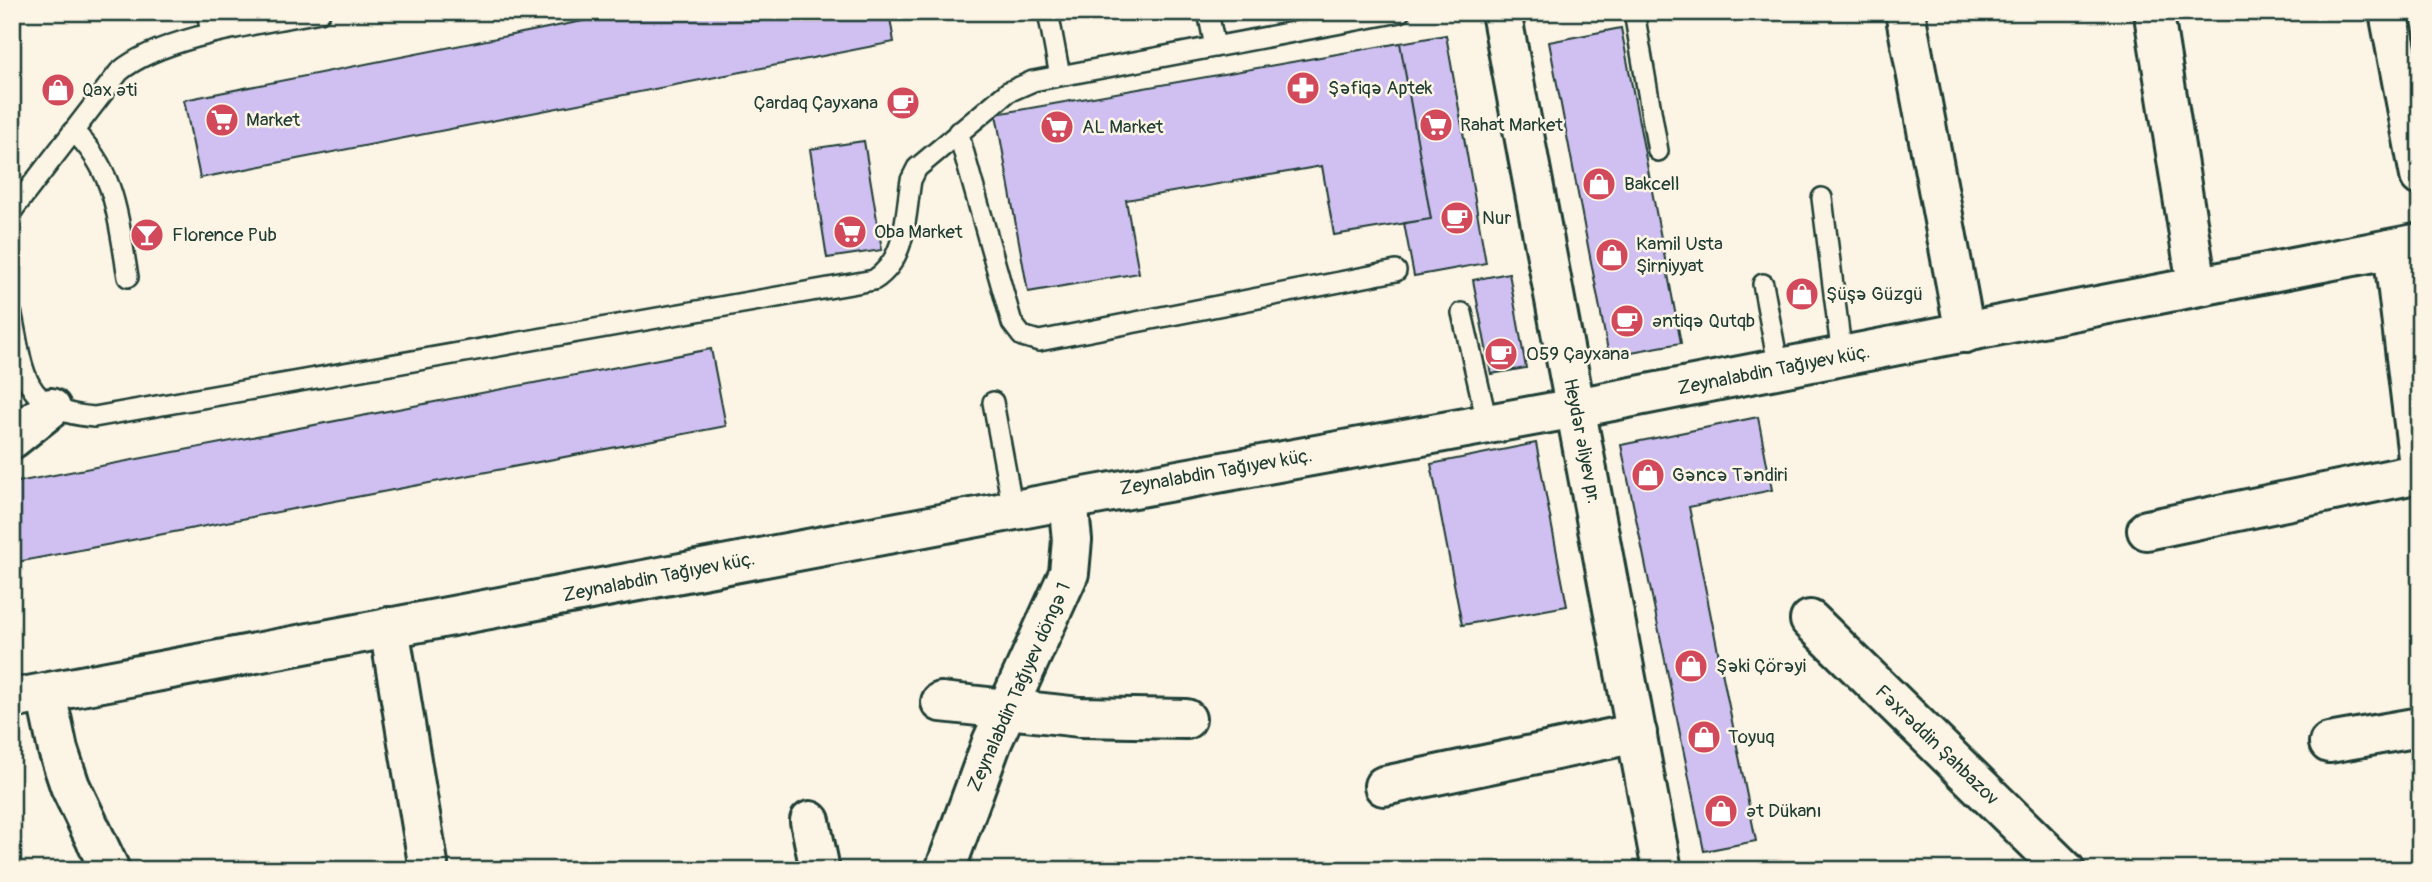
<svg xmlns="http://www.w3.org/2000/svg" width="2432" height="882" viewBox="0 0 2432 882" font-family="Pangolin,sans-serif">
  <rect width="100%" height="100%" fill="#fcf5e5"/>
  <filter id="ink" filterUnits="userSpaceOnUse"><feTurbulence type="fractalNoise" baseFrequency=".0143" numOctaves="2"/><feDisplacementMap in="SourceGraphic" scale="14" xChannelSelector="R" yChannelSelector="G"/><feConvolveMatrix kernelMatrix="1 2 1 2 8 2 1 2 1" color-interpolation-filters="sRGB"/></filter>
  <g filter="url(#ink)">
    <path fill="#d0c0f1" stroke="#1f3d34" stroke-width="2" d="M628,12H889L894,42L200,178L184,100Z
      M1621,28L1681,343L1609,356L1549,42Z
      M1446,35L1486,263L1414,276L1404,223L1431,219L1400,43Z
      M1400,43L1431,219L1334,235L1322,166L1126,200L1139,273L1028,292L996,114Z
      M864,141L882,250L827,258L810,149Z
      M1509,273L1526,368L1491,374L1473,280Z
      M711,349L726,426L12,563V483Z
      M1758,417L1772,490L1689,507L1756,841L1704,851L1621,445Z
      M1536,443L1567,606L1462,625L1431,464Z"/>
    <g fill="none" stroke-linecap="round" stroke-linejoin="round">
      <defs>
        <path id="lane" d="M207,12L211,33
          M1048,12L1060,76
          M1208,12L1215,47
          M1634,12L1658,151
          M73,131C117,172 118,221 128,277
          M958,132L1012,323L1022,336L1039,341L1396,271
          M1822,198L1842,357
          M12,211L119,72C161,36 264,23 320,12
          M1763,284L1779,369
          M1462,313L1487,422
          M12,315C24,375 23,411 94,417L874,280C907,259 905,216 911,180L917,168L1008,92L1033,81L1400,12
          M993,402L1013,510"/>
        <path id="street" d="M1905,12L1965,333
          M2389,12L2420,176
          M2155,21L2197,285
          M2393,249L2420,474
          M12,439L51,408
          M2147,530L2420,473
          M1810,620L2065,870
          M389,627L428,863
          M46,693L58,750L70,786L110,870
          M941,702L1080,717L1186,719
          M2329,743L2420,727
          M1384,786L1637,733
          M810,821L820,870
          M945,870L992,742L1069,573L1072,540L1068,500"/>
        <path id="secondary" d="M1501,12L1662,870
          M12,699L1068,500L1576,408L2420,243"/>
      </defs>
      <use href="#lane" stroke="#1f3d34" stroke-width="24"/>
      <use href="#street" stroke="#1f3d34" stroke-width="44"/>
      <use href="#secondary" stroke="#1f3d34" stroke-width="44"/>
      <use href="#lane" stroke="#fcf5e5" stroke-width="19"/>
      <use href="#street" stroke="#fcf5e5" stroke-width="38"/>
      <use href="#secondary" stroke="#fcf5e5" stroke-width="38"/>
    </g>
  </g>
  <defs>
    <symbol id="pharmacy-disc" viewBox="-11 -11 22 22"><circle r="9.5" fill="#d1495b" stroke="#fcf5e5"/><path d="M-2-6h4v4h4v4h-4v4h-4v-4h-4v-4h4Z" fill="#fff"/></symbol>
    <symbol id="shop-disc" viewBox="-11 -11 22 22"><circle r="9.5" fill="#d1495b" stroke="#fcf5e5"/><path d="M-5-2.5h2.3a2.7 3.5 0 0 1 5.4 0H5L5.5 6h-11ZM-1.5-2.5h3a1.5 2.3 0 0 0-3 0Z" fill="#fff"/></symbol>
    <symbol id="cafe-disc" viewBox="-11 -11 22 22"><circle r="9.5" fill="#d1495b" stroke="#fcf5e5"/><path d="M-5.5-4.5H6V0H3Q3 3.5 0 3.5H-2.5Q-5.5 3.5-5.5 0ZM3-3.2v2h1.7v-2ZM-6 4.5H4V6H-6Z" fill="#fff"/></symbol>
    <symbol id="supermarket-disc" viewBox="-11 -11 22 22"><circle r="9.5" fill="#d1495b" stroke="#fcf5e5"/><path d="M-6-5.5h2.5l.6 2H6L4.5 2H-2.5L-4.4-4H-6ZM-1.5 3.2a1.3 1.3 0 1 0 .1 0ZM3 3.2a1.3 1.3 0 1 0 .1 0Z" fill="#fff"/></symbol>
    <symbol id="bar-disc" viewBox="-11 -11 22 22"><circle r="9.5" fill="#d1495b" stroke="#fcf5e5"/><path d="M-6-5H6L.8 .8V4.5H3.5V6h-7V4.5H-.8V.8Z" fill="#fff"/></symbol>
  </defs>
  <g fill-rule="evenodd">
    <use href="#pharmacy-disc" x="1284" y="69" width="38" height="38"/>
    <use href="#shop-disc" x="39" y="71" width="38" height="38"/>
    <use href="#cafe-disc" x="884" y="84" width="38" height="38"/>
    <use href="#supermarket-disc" x="203" y="101" width="38" height="38"/>
    <use href="#supermarket-disc" x="1417" y="106" width="38" height="38"/>
    <use href="#supermarket-disc" x="1038" y="108" width="38" height="38"/>
    <use href="#shop-disc" x="1580" y="165" width="38" height="38"/>
    <use href="#cafe-disc" x="1438" y="199" width="38" height="38"/>
    <use href="#supermarket-disc" x="831" y="213" width="38" height="38"/>
    <use href="#bar-disc" x="128" y="216" width="38" height="38"/>
    <use href="#shop-disc" x="1593" y="236" width="38" height="38"/>
    <use href="#shop-disc" x="1783" y="275" width="38" height="38"/>
    <use href="#cafe-disc" x="1608" y="302" width="38" height="38"/>
    <use href="#cafe-disc" x="1482" y="335" width="38" height="38"/>
    <use href="#shop-disc" x="1629" y="456" width="38" height="38"/>
    <use href="#shop-disc" x="1672" y="647" width="38" height="38"/>
    <use href="#shop-disc" x="1685" y="718" width="38" height="38"/>
    <use href="#shop-disc" x="1702" y="792" width="38" height="38"/>
  </g>
  <g text-anchor="middle" dominant-baseline="central" stroke-width="5" stroke-linejoin="round" paint-order="stroke">
    <g font-size="19" fill="#1f3d34" stroke="#fcf5e5" text-anchor="start">
      <text x="1328" y="88">Şəfiqə Aptek</text>
      <text x="82" y="90">Qax Əti</text>
      <text x="878" y="103" text-anchor="end">Çardaq Çayxana</text>
      <text x="246" y="120">Market</text>
      <text x="1460" y="125">Rahat Market</text>
      <text x="1082" y="127">AL Market</text>
      <text x="1624" y="184">Bakcell</text>
      <text x="1482" y="218">Nur</text>
      <text x="874" y="232">Oba Market</text>
      <text x="172" y="235">Florence Pub</text>
      <text x="1636" y="244">Kamil Usta<tspan x="1636" dy="22">Şirniyyat</tspan></text>
      <text x="1826" y="294">Şüşə Güzgü</text>
      <text x="1652" y="321">Əntiqə Qutqb</text>
      <text x="1526" y="354">059 Çayxana</text>
      <text x="1672" y="475">Gəncə Təndiri</text>
      <text x="1716" y="666">Şəki Çörəyi</text>
      <text x="1728" y="737">Toyuq</text>
      <text x="1746" y="811">Ət Dükanı</text>
    </g>
    <g font-size="19" fill="#1f3d34" stroke="#fcf5e5">
      <text transform="translate(1774 370) rotate(-11)">Zeynalabdin Tağıyev küç.</text>
      <text transform="translate(1582 441) rotate(79)">Heydər Əliyev pr.</text>
      <text transform="translate(1216 472) rotate(-10)">Zeynalabdin Tağıyev küç.</text>
      <text transform="translate(659 577) rotate(-11)">Zeynalabdin Tağıyev küç.</text>
      <text transform="translate(1019 687) rotate(-66)">Zeynalabdin Tağıyev döngə 1</text>
      <text transform="translate(1937 745) rotate(44)">Fəxrəddin Şahbazov</text>
    </g>
  </g>
  <rect width="2432" height="882" fill="none" stroke="#fcf5e5" stroke-width="42"/>
  <rect x="21" y="21" width="2390" height="840" fill="none" stroke="#1f3d34" stroke-width="2.5" filter="url(#ink)"/>
</svg>
